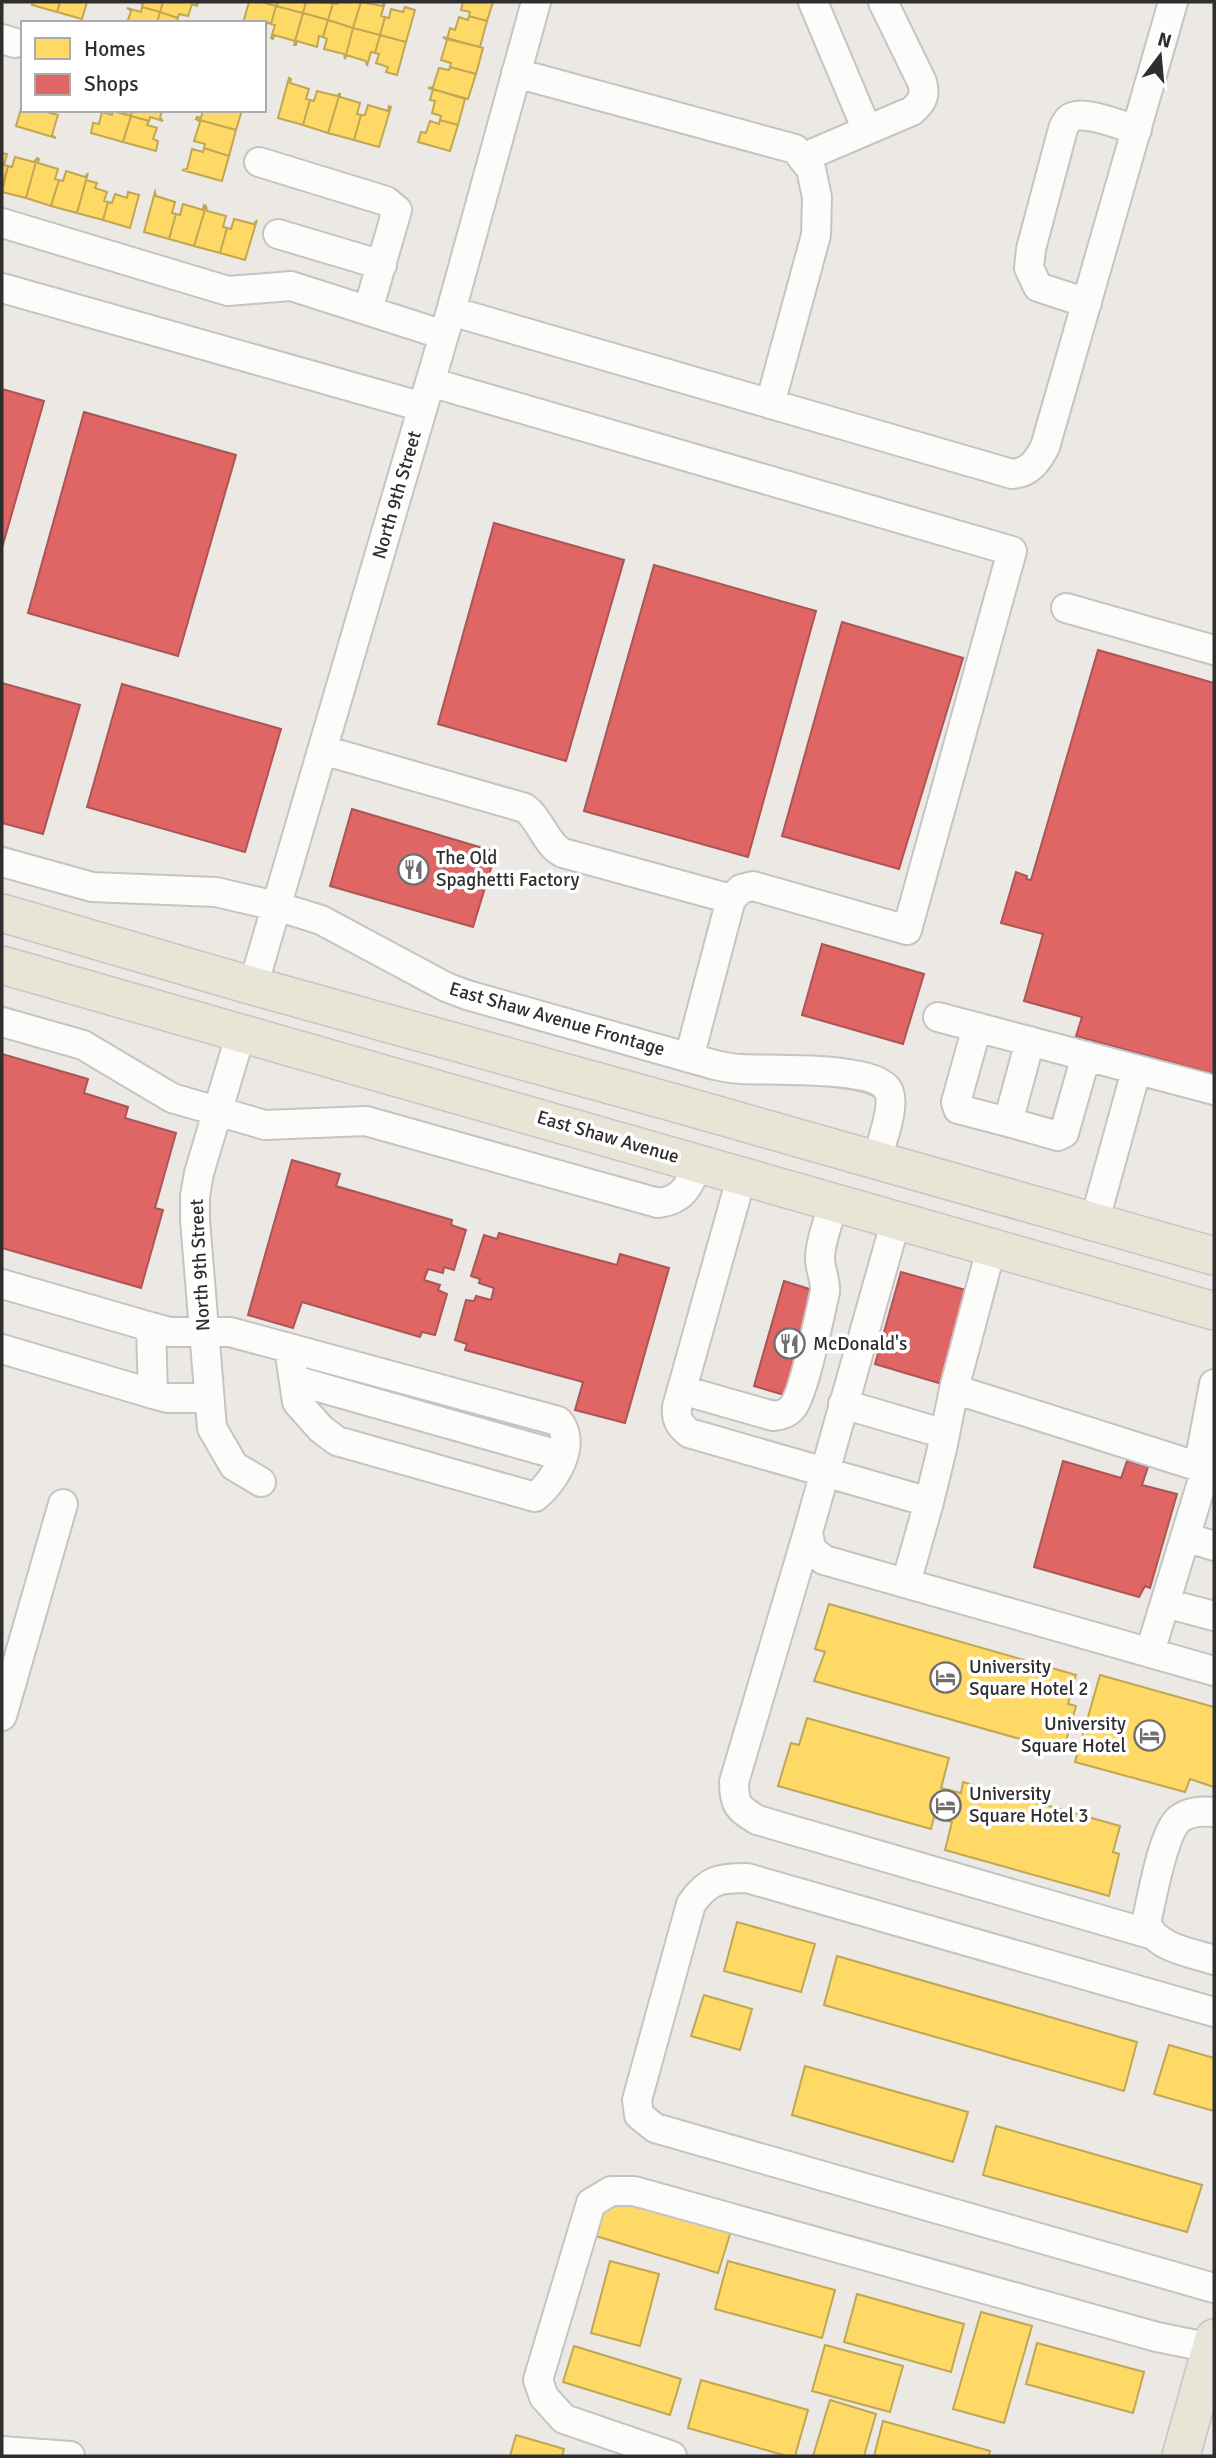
<svg xmlns="http://www.w3.org/2000/svg" width="1216" height="2458" viewBox="0 0 1216 2458" font-family="Signika,sans-serif">
  <rect width="100%" height="100%" fill="#ece8e4"/>
  <path fill="#ffd966" stroke="#c0a655" stroke-width="2" d="M32,2H60L57,12L32,5Z
    M60,2H87L82,19L57,12Z
    M137,2H163L160,12L142,7L143,3Z
    M163,2H198L197,6L192,4L188,16L179,14L178,18L160,12Z
    M249,2H262L276,6L271,24L267,22L265,32L264,23H243Z
    M278,2H306L303,13L276,6Z
    M306,2L333,3L328,20L303,13Z
    M338,2H361L353,28L328,20L333,3L337,4Z
    M361,2L382,6L385,2L381,16L385,17L380,35L353,28Z
    M463,2H493L487,21L469,16L470,12L461,10Z
    M276,6L303,13L295,41L274,35L273,39L271,38L275,25L271,24Z
    M142,7L160,12L157,23H127L131,11L127,8L141,12Z
    M405,7L415,10L406,42L380,35L385,17L389,18L391,9L403,12Z
    M160,12L178,18L177,21L181,23H157Z
    M303,13L328,20L323,37L319,36L317,47L297,41L296,45H294Z
    M469,16L487,21L480,47L447,39L450,28L455,30L459,17L468,20Z
    M328,20L353,28L345,59L344,54L324,49L327,39L323,37Z
    M353,28L380,35L375,53L371,52L367,66L366,61L346,55Z
    M380,35L406,42L397,75L386,72L388,67L376,63L379,54L375,53Z
    M443,37L483,48L476,74L450,67L451,63L441,60L447,40Z
    M450,67L476,74L468,99L428,88L433,87L439,68L449,70Z
    M289,78L291,79L290,83L309,89L306,99L310,100L303,125L278,118Z
    M433,89L465,99L458,125L440,120L441,116L432,113L435,101L430,100Z
    M317,91L337,96L340,93L328,133L303,125L310,100L314,101Z
    M340,93V97L360,103L357,114L361,115L354,140L328,133Z
    M23,102V110H48L47,112L58,115L52,135L56,138L16,126Z
    M368,105L388,111L389,106L391,107L379,147L354,140L361,115H365Z
    M113,110H132L131,116Z
    M132,110H162L160,118L163,121L150,117L149,121L131,116Z
    M203,110H242L236,130L196,119L197,117L201,118Z
    M113,111L131,116L123,142L91,133L93,123L99,124L102,112L112,115Z
    M131,116L149,121L147,125L157,128L153,139L158,141L156,151L123,142Z
    M196,119L236,130L229,156L204,148L205,144L194,141L200,122Z
    M440,120L458,125L450,151L418,142L421,132L426,133L430,121L439,124Z
    M204,148L229,156L222,181L182,170L187,169L192,149L203,152Z
    M2,153L7,154L4,165L8,166L2,187Z
    M15,157L34,162L37,158L26,198L2,192L8,166L12,167Z
    M37,158L39,159L38,163L58,169L55,179L59,180L51,206L26,198Z
    M66,171L85,177L88,173L77,213L51,206L59,180L63,181Z
    M86,180L97,183L95,188L107,192L104,201L108,202L103,220L77,213Z
    M128,192L139,195L130,228L103,220L108,202L112,203L115,194L127,198Z
    M155,192L156,196L175,202L172,213L176,214L169,239L144,232Z
    M183,204L203,210L204,205L206,206L194,246L169,239L176,214L180,215Z
    M206,206L207,211L226,216L223,227L227,228L220,253L194,246Z
    M234,219L254,224L257,220L245,260L220,253L227,228L231,229Z
    M829,1604L1076,1675L1068,1704L1076,1706L1063,1751L814,1681L825,1652L815,1649Z
    M1100,1675L1214,1707V1787L1190,1779L1185,1792L1075,1762Z
    M807,1718L949,1758L941,1788L961,1793L963,1782L1120,1826L1113,1852L1119,1854L1109,1896L945,1850L952,1822L934,1817L931,1829L778,1786L791,1743L799,1745Z
    M737,1922L815,1944L801,1992L724,1971Z
    M837,1956L1137,2042L1124,2091L824,2005Z
    M704,1995L752,2009L740,2050L691,2036Z
    M1169,2045L1214,2058V2111L1154,2094Z
    M805,2066L968,2112L953,2162L792,2115Z
    M996,2126L1202,2185L1187,2232L983,2175Z
    M608,2194L731,2231L718,2273L596,2236Z
    M610,2261L659,2274L640,2346L591,2333Z
    M728,2261L835,2290L822,2338L715,2309Z
    M857,2294L964,2324L951,2372L844,2342Z
    M981,2312L1032,2326L1004,2423L953,2409Z
    M1037,2343L1144,2372L1133,2413L1026,2384Z
    M825,2345L903,2366L890,2412L812,2391Z
    M574,2346L681,2379L670,2415L563,2382Z
    M701,2380L808,2410L795,2456H787L688,2428Z
    M830,2400L876,2414L864,2456H813Z
    M883,2421L990,2451L989,2456H874Z
    M516,2435L564,2449L562,2456H510Z"/>
  <path fill="#e06666" stroke="#ab5555" stroke-width="2" d="M2,389L44,401L2,548Z
    M84,412L236,455L178,656L28,613Z
    M494,523L624,560L566,761L438,724Z
    M654,565L816,611L748,857L584,811Z
    M842,622L963,658L899,869L782,836Z
    M1098,650L1214,683V1074L1076,1036L1082,1017L1024,1001L1043,934L1001,923L1016,872L1027,876L1026,879L1031,880Z
    M2,683L80,705L43,834L2,823Z
    M122,684L281,729L245,852L87,807Z
    M352,809L496,852L473,927L330,886Z
    M822,944L924,974L903,1044L802,1015Z
    M2,1054L88,1079L84,1093L128,1107L125,1118L176,1133L155,1208L163,1210L141,1288L2,1248Z
    M292,1160L340,1174L336,1186L452,1220L451,1225L466,1230L454,1270L444,1267L443,1273L428,1269L424,1280L440,1285L438,1290L447,1294L435,1335L422,1332L420,1337L302,1302L293,1328L248,1315Z
    M499,1233L617,1265L620,1254L669,1268L625,1423L575,1410L583,1382L465,1350L467,1344L455,1340L466,1300L474,1301L476,1296L491,1300L494,1288L479,1283L480,1279L471,1276L484,1235L497,1239Z
    M901,1272L969,1291L942,1384L875,1364Z
    M784,1281L822,1293L791,1397L754,1386Z
    M1063,1461L1121,1478L1127,1461L1148,1467L1142,1485L1177,1494L1150,1588L1145,1586L1139,1597L1034,1567Z"/>
  <g fill="none" stroke-linecap="round" stroke-linejoin="round">
    <defs>
      <path id="minor" d="M813,2L867,130
        M2,39L15,43
        M516,73L795,149L811,169L817,197L816,235L770,404
        M802,158L912,111C922,102 926,96 922,82L883,2
        M259,162L386,201L397,210L368,310
        M2,223L228,291L291,286L444,335
        M278,234L382,265
        M2,288L423,407
        M1087,303L1038,287L1029,268L1031,249L1063,129C1063,128 1068,119 1069,119C1081,108 1122,126 1137,130
        M451,311L1012,474C1029,473 1037,462 1045,447L1173,2
        M430,382L1012,551L907,930L753,886L741,889L731,899
        M1066,608L1214,650
        M323,750L525,808C541,820 546,845 563,853L731,899L689,1058
        M2,862L92,887L216,892L276,906L321,920L446,987L467,995L715,1065C724,1067 733,1069 742,1069C769,1071 878,1065 889,1092C895,1108 881,1144 876,1161
        M253,986L451,311L536,2
        M938,1017L1214,1090
        M2,1022L83,1045L172,1098L265,1125L366,1121L658,1203C684,1200 689,1185 699,1163
        M977,1027L956,1102L958,1109L1008,1122
        M241,1033L199,1173L195,1196V1220L212,1428L234,1466L261,1482
        M1030,1041L1008,1122L1058,1136L1064,1133L1086,1056
        M742,1175L677,1407C676,1419 679,1425 689,1433L929,1502
        M896,1220L808,1532L811,1549L824,1560L1214,1671
        M1094,1223L1136,1071
        M2,1284L151,1327
        M2,1349L153,1394
        M294,1380L562,1456
        M1214,1384L1200,1458L1206,1469L1214,1464
        M954,1389L1206,1469L1150,1652
        M682,1390L773,1416C781,1415 786,1414 792,1408C804,1395 820,1313 825,1292C826,1280 820,1270 820,1259C820,1241 829,1220 834,1203
        M209,1398H168L153,1394L151,1327L170,1332H230L558,1421C578,1443 555,1481 535,1497L337,1441L321,1429L297,1402L289,1348
        M843,1404L945,1434
        M808,1532L734,1782C734,1805 738,1808 757,1820L1150,1934
        M1185,1537L1214,1546
        M906,1583L929,1502L942,1449L954,1389L991,1249
        M1165,1603L1214,1616
        M2,1716L63,1504
        M1214,1812C1202,1811 1188,1811 1178,1820C1162,1836 1152,1899 1146,1923C1157,1949 1190,1952 1214,1960
        M1214,2012L747,1878C718,1878 708,1880 691,1904L637,2100L639,2115L655,2128L1214,2288
        M2,2451L70,2456
        M672,2456L564,2419L544,2397L538,2380L591,2203L611,2191H634L1157,2337L1211,2348"/>
      <path id="major" d="M2,913L253,986L675,1103L1214,1256
        M2,965L1214,1311
        M1181,2456L1214,2338"/>
    </defs>
    <use href="#minor" stroke="#c5c4c5" stroke-width="32"/>
    <use href="#major" stroke="#c6c5c4" stroke-width="40"/>
    <use href="#minor" stroke="#fcfcfb" stroke-width="28"/>
    <use href="#major" stroke="#e8e4d6" stroke-width="37"/>
  </g>
  <defs>
    <symbol id="restaurant-ring" viewBox="-11 -11 22 22"><circle r="9.5" fill="#fff" stroke="#706f6e" stroke-width="1.5"/><path d="M-5-6h1v4h1v-4h1v4h1v-4h1v5L-1.5 .5V6h-2V.5L-5-1ZM5-6V6H3V1.5H1.5Q1.5-4 5-6Z" fill="#706f6e"/></symbol>
    <symbol id="hotel-ring" viewBox="-11 -11 22 22"><circle r="9.5" fill="#fff" stroke="#706f6e" stroke-width="1.5"/><path d="M-6-4.5h1.5V1H6V5H4.5V3h-9V5H-6ZM-4 0a1.8 1.8 0 1 1 3.6 0ZM.5 0V-2.5h3Q6-2.5 6 0Z" fill="#706f6e"/></symbol>
  </defs>
  <g fill-rule="evenodd">
    <use href="#restaurant-ring" x="396" y="852" width="35" height="35"/>
    <use href="#restaurant-ring" x="772" y="1326" width="35" height="35"/>
    <use href="#hotel-ring" x="928" y="1660" width="35" height="35"/>
    <use href="#hotel-ring" x="1132" y="1718" width="35" height="35"/>
    <use href="#hotel-ring" x="928" y="1788" width="35" height="35"/>
  </g>
  <g text-anchor="middle" dominant-baseline="central" stroke-width="7" stroke-linejoin="round" paint-order="stroke">
    <g font-size="19" fill="#2e2e2e" stroke="#fff">
      <text transform="translate(397 495) rotate(-74)">North 9th Street</text>
      <text transform="translate(557 1019) rotate(16)">East Shaw Avenue Frontage</text>
      <text transform="translate(608 1137) rotate(16)">East Shaw Avenue</text>
      <text transform="translate(200 1265) rotate(-93)">North 9th Street</text>
    </g>
    <g font-size="19" fill="#2e2e2e" stroke="#fff" text-anchor="start">
      <text x="436" y="858">The Old<tspan x="436" dy="22">Spaghetti Factory</tspan></text>
      <text x="813" y="1344">McDonald's</text>
      <text x="969" y="1667">University<tspan x="969" dy="22">Square Hotel 2</tspan></text>
      <text x="1126" y="1724" text-anchor="end">University<tspan x="1126" dy="22">Square Hotel</tspan></text>
      <text x="969" y="1794">University<tspan x="969" dy="22">Square Hotel 3</tspan></text>
    </g>
  </g>
  <rect width="1216" height="2458" fill="none" stroke="#2e2e2e" stroke-width="7"/>
  <rect x="21" y="21" width="245" height="91" fill="#ffffff" stroke="#ababab" stroke-width="2"/>
  <rect x="35" y="38" width="35" height="21" fill="#ffd966" stroke="#ababab" stroke-width="2"/>
  <text x="84" y="56" font-size="21" fill="#2e2e2e">Homes</text>
  <rect x="35" y="74" width="35" height="21" fill="#e06666" stroke="#ababab" stroke-width="2"/>
  <text x="84" y="91" font-size="21" fill="#2e2e2e">Shops</text>
  <g transform="translate(1160 56) rotate(16)" stroke="#ffffff" stroke-width="5" paint-order="stroke">
  <path d="M0-5L12 26L0 18L-12 26Z" fill="#2e2e2e"/>
  <text y="-10" font-size="19" font-weight="bold" text-anchor="middle" fill="#2e2e2e">N</text>
  </g>
</svg>
